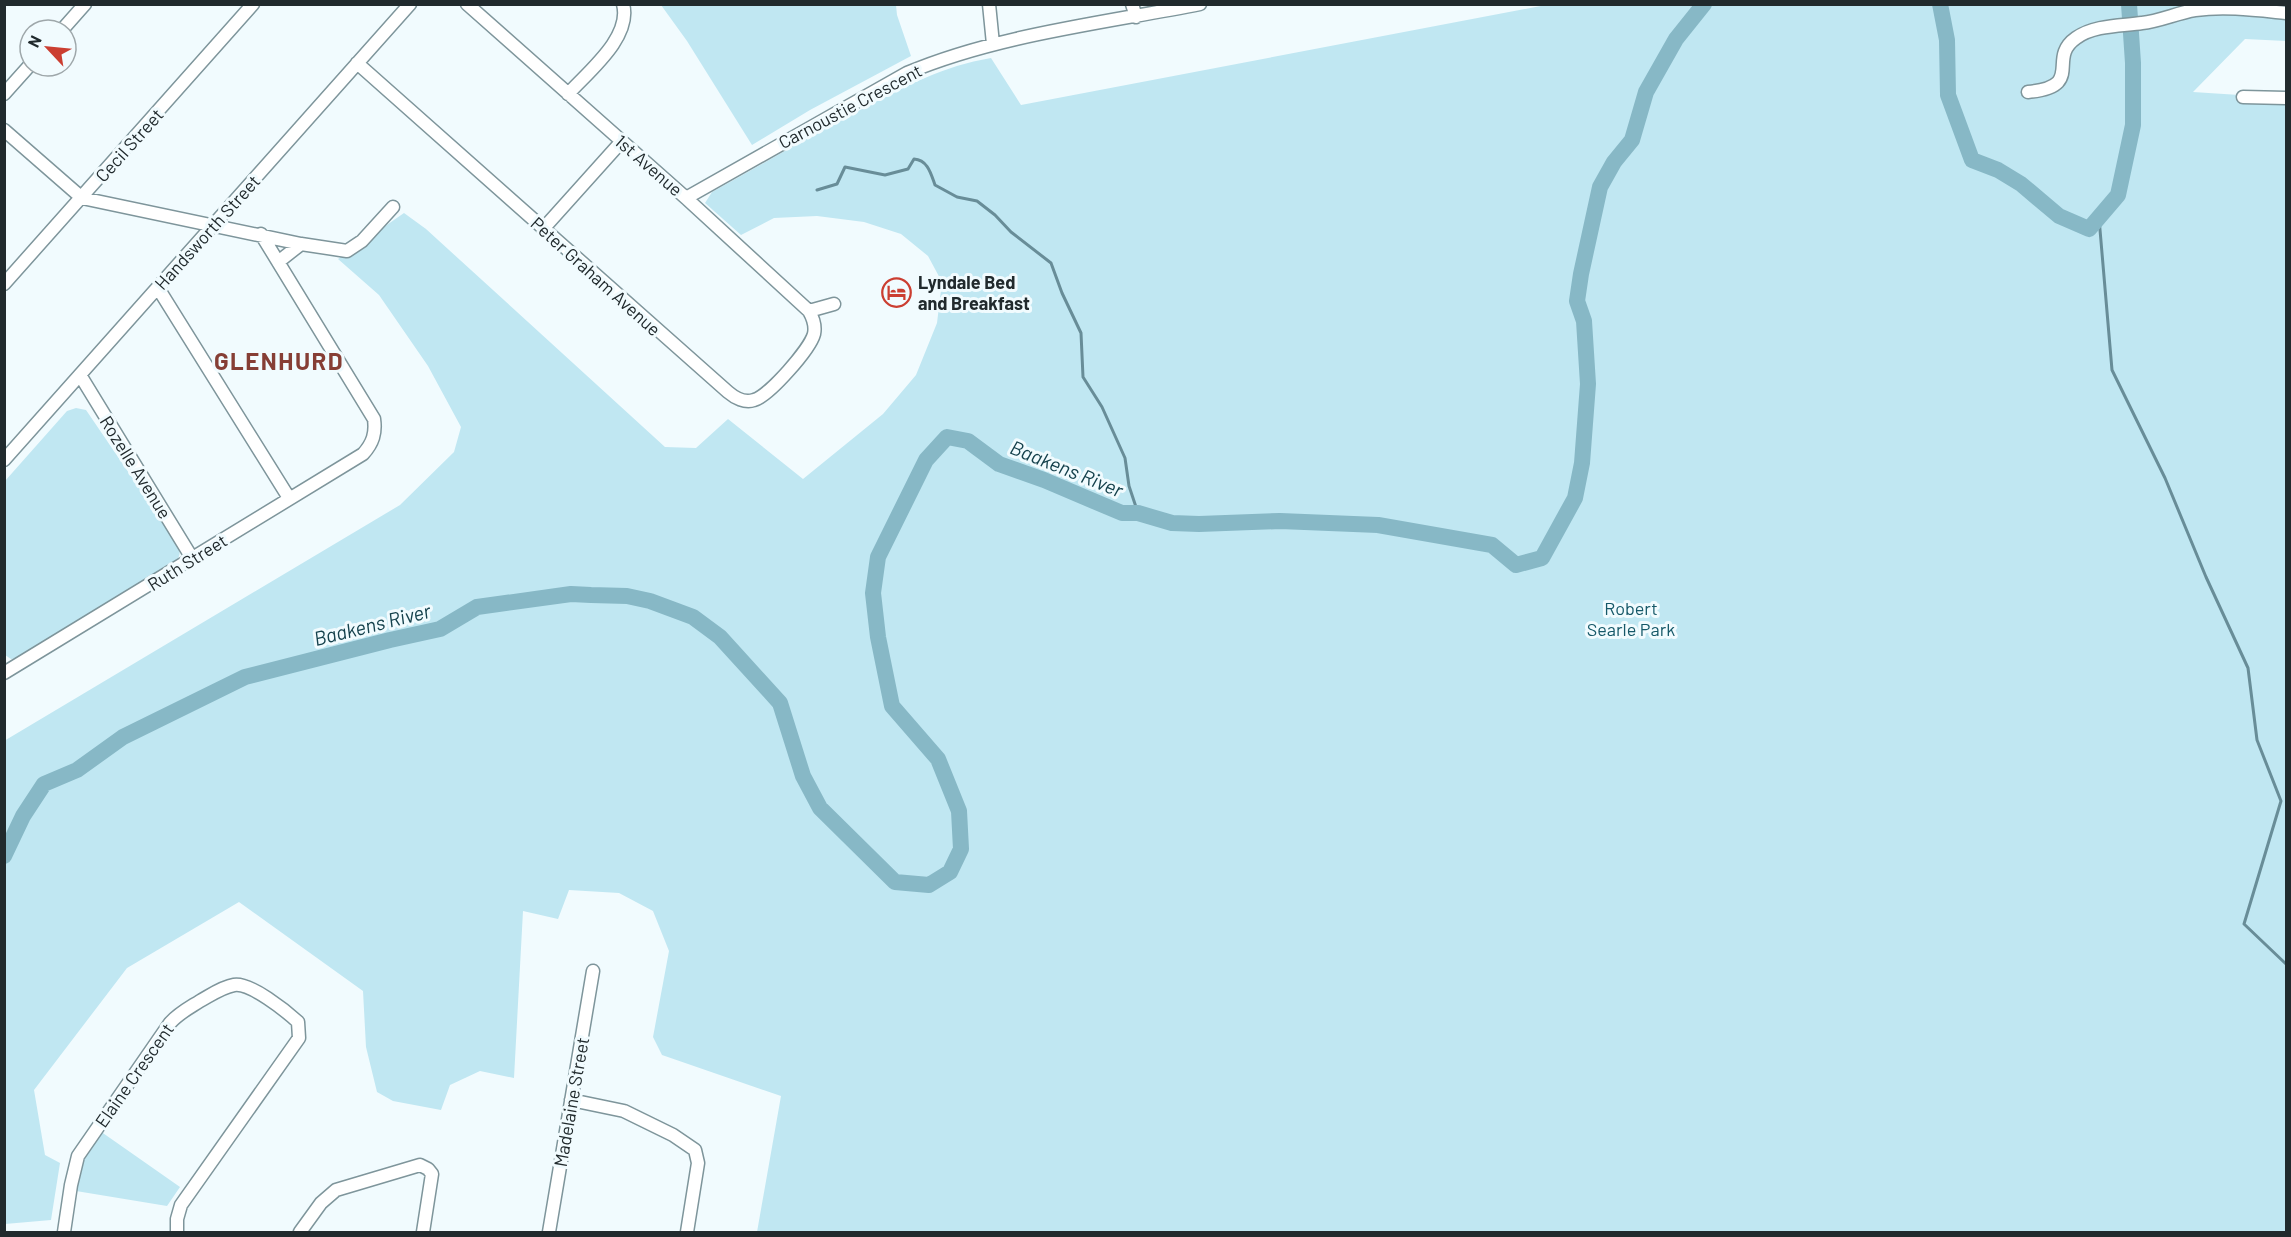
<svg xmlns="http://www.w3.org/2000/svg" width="2291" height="1237" viewBox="0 0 2291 1237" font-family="Barlow,sans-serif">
  <rect width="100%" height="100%" fill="#f1fbfe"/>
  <path fill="#c0e7f2" d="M661,5H896L897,15L911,56L810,110L752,145L687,41Z
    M1546,5H2286V41L2245,39L2193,92L2286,98V1232H757L781,1096L662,1055L653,1037L669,951L653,911L619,893L569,890L558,919L523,911L514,1078L480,1071L450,1085L441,1110L393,1101L377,1092L366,1047L363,991L239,902L127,968L34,1090L45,1155L60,1163L51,1220L5,1224L4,741L400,505L454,452L461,427L428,366L379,295L338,259L404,213L426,229L665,447L696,448L728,419L803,479L883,414L916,375L937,323L942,282L928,256L901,234L864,222L817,216L774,218L741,235L705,203L712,192C763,164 813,134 864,108C907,86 943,66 991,58L1021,105Z
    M76,408L86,410L176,542C180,550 182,555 175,562L19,658L11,659L5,655V481L67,411Z
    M100,1131L180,1187L167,1206L76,1191L82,1162Z"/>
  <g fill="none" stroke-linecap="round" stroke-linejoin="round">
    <path stroke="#688d98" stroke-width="3" d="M817,190L837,184L845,167L885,175L908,169L914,159C928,160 931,174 935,185L957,197L977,201L995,215L1011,232L1051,263L1062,293L1081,333L1083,377L1102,407L1125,458L1129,486L1138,513
      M2099,218L2112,370L2165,478L2206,577L2248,668L2257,740L2281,801L2244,924L2286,964"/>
    <path stroke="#87b8c6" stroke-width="16" d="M1940,4L1947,40L1948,95L1972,160L1998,170L2021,184L2059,216L2089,229L2118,195L2133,125V63L2129,4
      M4,856L23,816L44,784L77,770L123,737L245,677L390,640L440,629L477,607L571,594L591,595L627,596L650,601L693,617L720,637L780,703L803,776L820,808L895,882L929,885L950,872L961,849L959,811L938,759L892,706L878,637L873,593L878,557L926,460L947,437L968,441L999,464L1044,480L1122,513H1138L1172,523L1199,524L1280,521L1378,525L1492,545L1516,565L1542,558L1575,498L1582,463L1588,384L1584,321L1577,301L1581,274L1600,187L1614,162L1632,140L1646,92L1676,39L1704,4"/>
    <defs>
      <path id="minor" d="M989,4L993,44
        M1132,4L1136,17
        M62,30L85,4
        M357,63L728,392C735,398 745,403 754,400C769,396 810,349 814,334C816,325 813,318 809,311L686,198L467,4
        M2028,92C2086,86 2046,59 2076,38C2094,25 2121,26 2142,23C2160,21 2177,13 2195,10C2226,6 2256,10 2286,13
        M4,94L30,65
        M568,94C589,71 632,37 623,4
        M2243,97L2286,98
        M4,130L82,198L301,244L347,251L362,241L393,207
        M686,198L907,73C997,35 1104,23 1200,4
        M543,229L622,141
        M278,262L301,244
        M4,284L253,4
        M158,288L289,498
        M809,311L834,304
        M80,375L192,558
        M4,460L410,4
        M4,673L363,454C373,443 376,433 374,419L261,234
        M571,1100L624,1111L673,1135L695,1150L698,1163L687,1232
        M64,1232L71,1185L78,1156L170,1023C179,1013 189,1008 200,1001C211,995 222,987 234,985C250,982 286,1011 298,1022L299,1038L181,1205L177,1219V1232
        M300,1232L321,1203L336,1190L420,1165L428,1169L432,1174L423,1232
        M549,1232L593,971"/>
    </defs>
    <use href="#minor" stroke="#7e959b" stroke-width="15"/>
    <use href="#minor" stroke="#fff" stroke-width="12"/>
  </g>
  <defs>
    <symbol id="hotel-ring" viewBox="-11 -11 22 22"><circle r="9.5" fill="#f1fbfe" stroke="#cb3e31" stroke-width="1.5"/><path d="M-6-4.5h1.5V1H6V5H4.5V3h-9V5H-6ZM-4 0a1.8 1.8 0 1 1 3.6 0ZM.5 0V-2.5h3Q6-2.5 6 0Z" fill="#cb3e31"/></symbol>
  </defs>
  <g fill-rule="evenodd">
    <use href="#hotel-ring" x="880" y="276" width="33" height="33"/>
  </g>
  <g text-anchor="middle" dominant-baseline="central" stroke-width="6" stroke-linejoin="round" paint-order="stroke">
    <g font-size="18" fill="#212a2d" stroke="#f1fbfe">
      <text transform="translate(850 106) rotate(-28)">Carnoustie Crescent</text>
      <text transform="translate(129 145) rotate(-48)">Cecil Street</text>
      <text transform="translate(649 165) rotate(41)">1st Avenue</text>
      <text transform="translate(207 232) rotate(-48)">Handsworth Street</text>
      <text transform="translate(596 276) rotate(42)">Peter Graham Avenue</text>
      <text transform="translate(136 467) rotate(58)">Rozelle Avenue</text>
      <text transform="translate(187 562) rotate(-32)">Ruth Street</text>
      <text transform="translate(134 1075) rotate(-55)">Elaine Crescent</text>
      <text transform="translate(571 1102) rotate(-80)">Madelaine Street</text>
    </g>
    <g font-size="18" font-weight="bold" fill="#212a2d" stroke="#f1fbfe" text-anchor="start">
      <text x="918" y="282">Lyndale Bed<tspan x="918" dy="21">and Breakfast</tspan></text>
    </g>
    <g font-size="18" fill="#155868" stroke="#f1fbfe">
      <text x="1631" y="608">Robert<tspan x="1631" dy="21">Searle Park</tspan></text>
    </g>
    <g font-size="20" font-style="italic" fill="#14414c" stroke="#f1fbfe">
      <text transform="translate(1067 468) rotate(22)">Baakens River</text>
      <text transform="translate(372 624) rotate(-14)">Baakens River</text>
    </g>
    <g font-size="24" font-weight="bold" letter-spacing="1.5" fill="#863e35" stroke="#f1fbfe">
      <text x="279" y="360">GLENHURD</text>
    </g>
  </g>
  <rect width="2291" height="1237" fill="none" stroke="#212a2d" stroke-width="12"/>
  <g transform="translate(48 48) rotate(296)"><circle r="28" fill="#f1fbfe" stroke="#9ea7aa" stroke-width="1.5"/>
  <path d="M0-4.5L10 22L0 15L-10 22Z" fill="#cb3e31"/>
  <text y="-9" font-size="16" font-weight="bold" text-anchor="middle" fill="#212a2d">N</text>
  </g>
</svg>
